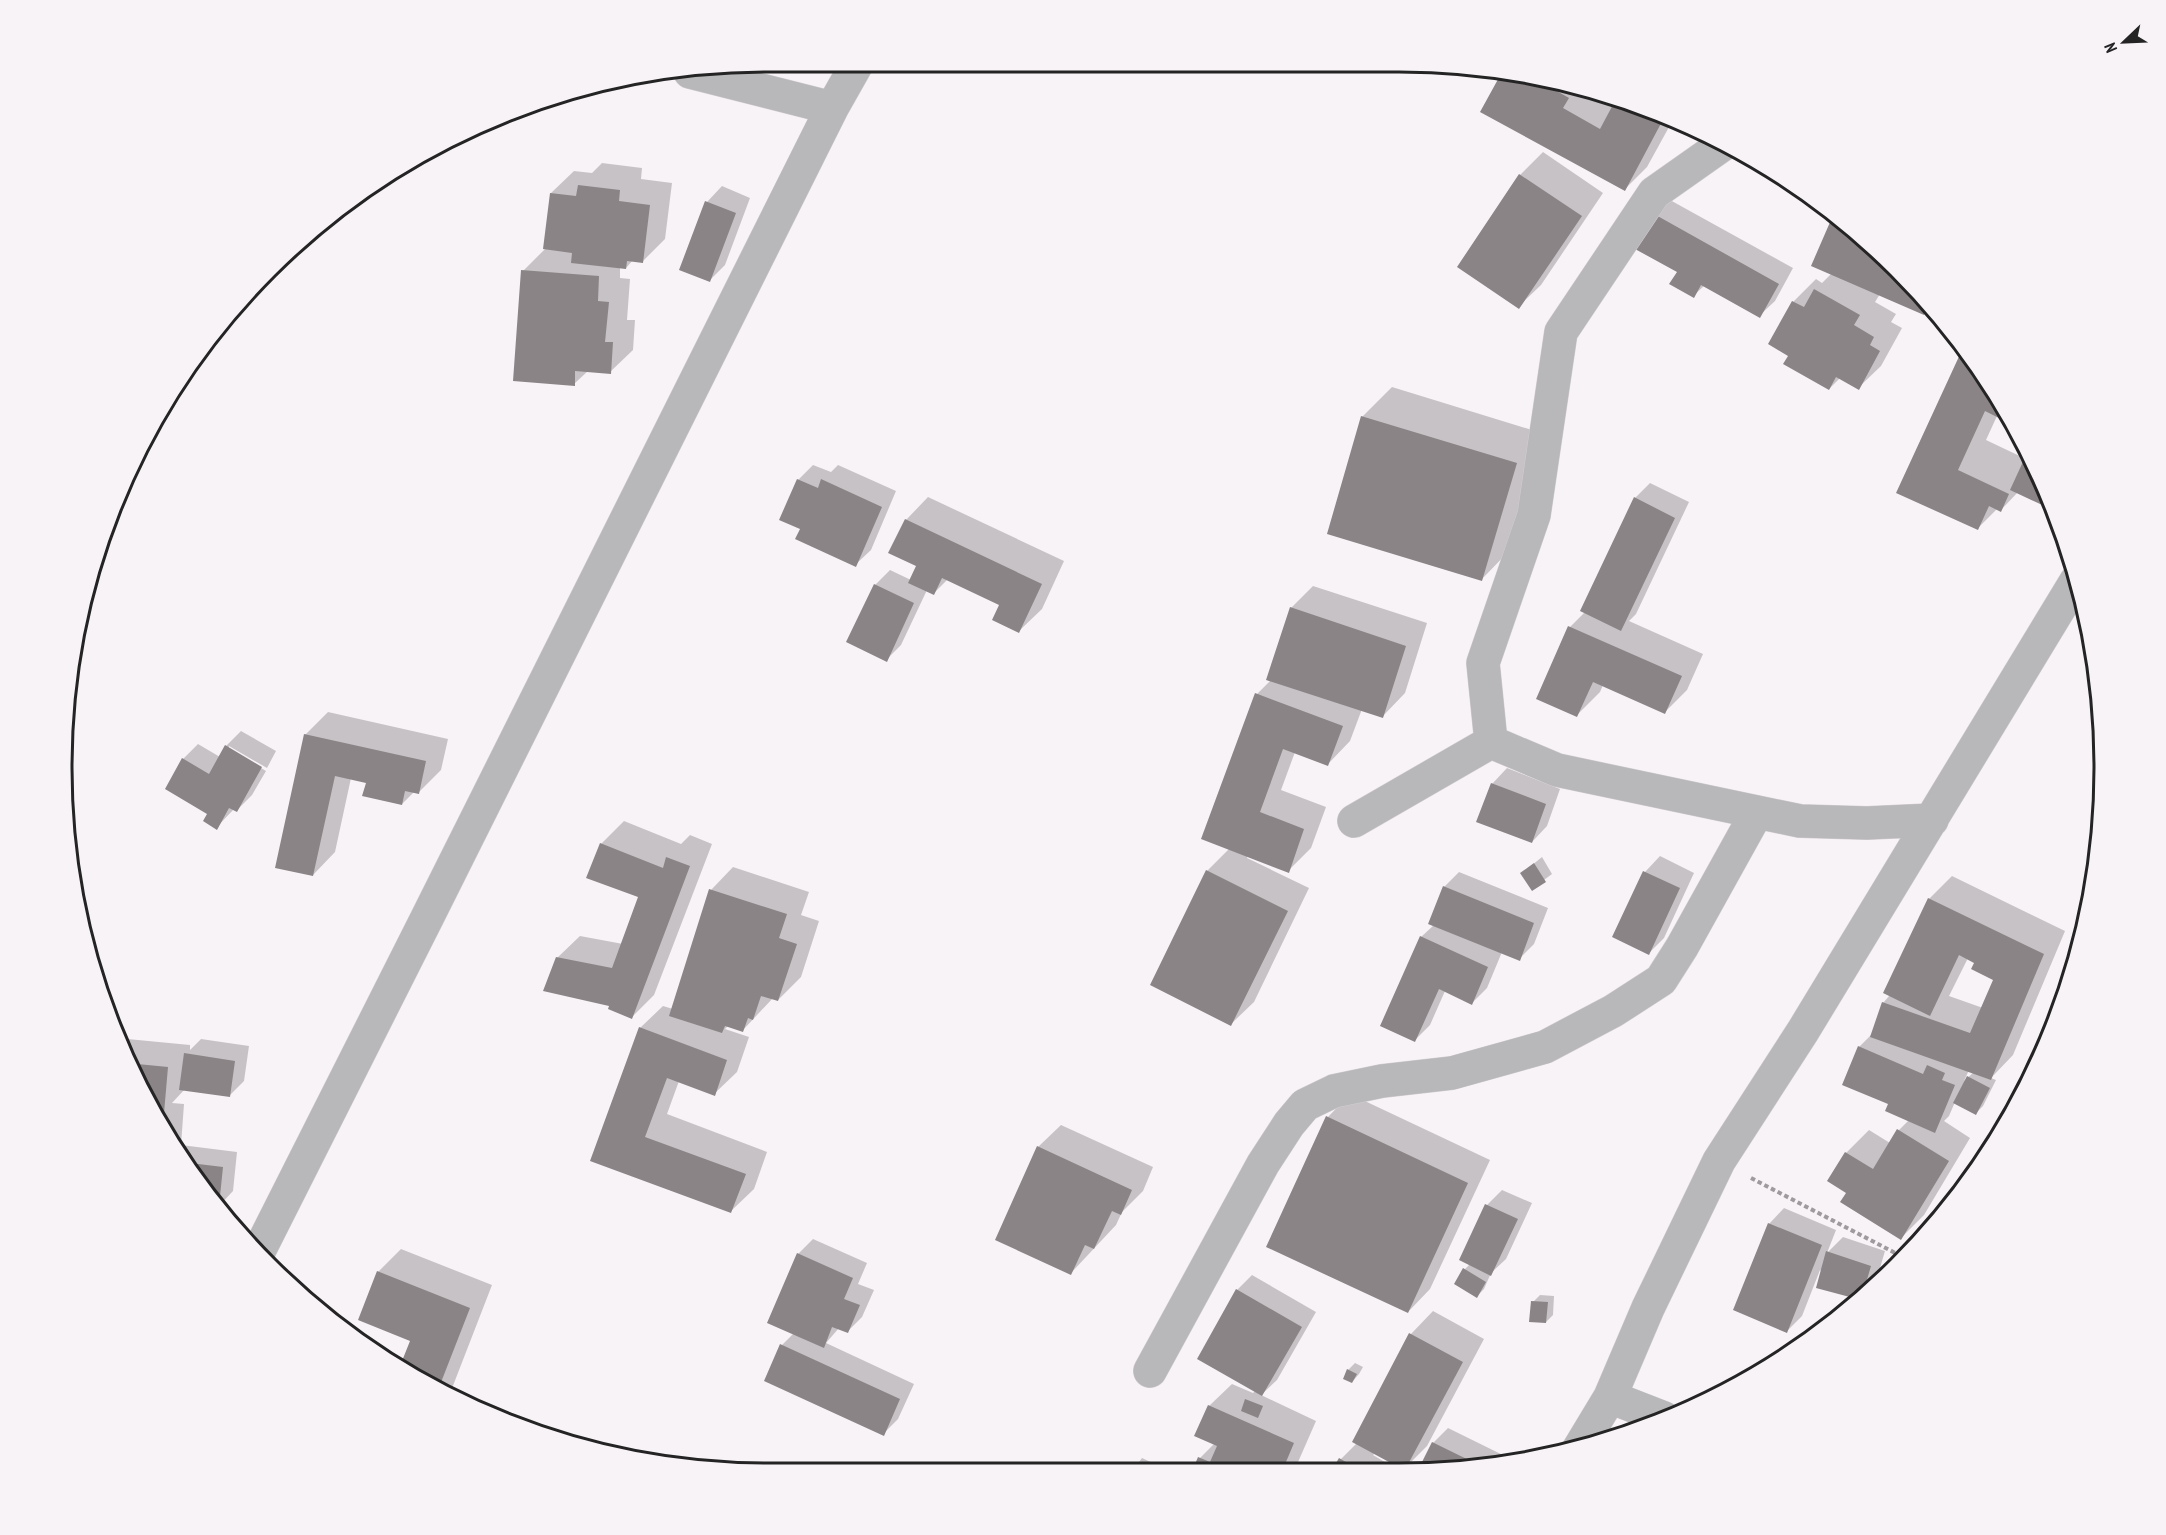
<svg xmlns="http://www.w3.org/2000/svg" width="2166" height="1535" viewBox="0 0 2166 1535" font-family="'PT Sans Narrow',sans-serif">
  <rect width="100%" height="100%" fill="#f8f3f7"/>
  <path fill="#0003" fill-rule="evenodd" d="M1504,72L1537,75L1602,95L1616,103L1618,100L1674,118L1647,167L1624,190L1482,111Z
    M1543,152L1603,193L1541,285L1518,307L1459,266L1520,175Z
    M602,163L642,168L641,179L672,183L665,239L642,262L633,260L626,268L620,267V278L630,279L627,320H635L633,350L610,372L588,371L574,384L523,271L545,249L551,193L574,171L592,173Z
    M722,186L750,198L725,265L709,281L681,269L707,202Z
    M1670,200L1793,268L1775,301L1759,316L1704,286L1693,296L1679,271L1655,215Z
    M1835,214L1932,305L1924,313L1880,294L1875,302L1896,314L1891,322L1902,328L1881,366L1858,388L1840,378L1829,389L1790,355L1793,302L1816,279L1822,283L1832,273L1813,265Z
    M1964,350L2010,414L2014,424L1997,416L1986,440L2026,459L2028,455L2052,508L2018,492L2001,510L1998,508L1977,529L1898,492Z
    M1392,387L1545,434L1511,549L1482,579L1362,417Z
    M813,465L831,472L838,465L896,491L871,550L855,565L802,529L798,480Z
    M1650,483L1689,502L1636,614L1629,621L1703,654L1687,690L1665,712L1603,685L1600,692L1577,715L1570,627L1585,612L1635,498Z
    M928,497L1064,561L1042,609L1019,631L1001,604L948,579L933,594L927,590L901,645L886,660L875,585L890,570L911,580L918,566L906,520Z
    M1313,586L1427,623L1405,693L1383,716L1362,709L1350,741L1328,764L1295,752L1281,790L1326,807L1311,848L1288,871L1248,855L1247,858L1309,888L1254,1002L1231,1024L1207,871L1230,848L1257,694L1271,680L1291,608Z
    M328,712L448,739L441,770L418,793L414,792L402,804L367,782L351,778L335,852L313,875L305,735Z
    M241,731L276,751L267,768L229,746V749L266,771L252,795L237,810L234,809L216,828L183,759L198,744L220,757L226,746Z
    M1507,768L1560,789L1547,826L1532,842L1492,784Z
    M624,821L681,844L690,835L712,844L654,995L632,1017L611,1005L557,958L580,936L623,944L640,897L601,844Z
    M1660,856L1694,873L1664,938L1649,953L1614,936L1645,872Z
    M1542,857L1552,874L1532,889L1522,873Z
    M733,867L809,892L801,915L819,921L801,977L778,1000L773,998L743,1030L729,1025L725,1029L749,1037L737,1072L714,1094L679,1081L667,1114L767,1152L754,1189L731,1211L592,1160L640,1028L663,1006L673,1009L711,890Z
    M1459,872L1548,908L1534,944L1519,959L1502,952L1487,988L1472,1003L1445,991L1430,1025L1415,1040L1421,937L1434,925L1444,887Z
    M1952,876L2065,931L2013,1055L1991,1078L1996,1080L1983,1106L1976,1113L1955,1102L1949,1116L1944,1121L1970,1138L1924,1215L1901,1238L1848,1192L1846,1153L1869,1130L1890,1143L1899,1130L1909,1120L1890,1104L1859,1047L1873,1033L1883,1003L1890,995L1929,899ZM1968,958L1976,962L1995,979L1983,1008L1949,996ZM1969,1070L1974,1072L1964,1081Z
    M117,1038L190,1045V1050L201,1039L249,1046L244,1081L229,1096L185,1089L172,1103L184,1104L181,1145L237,1152L233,1191L219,1206L134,1079Z
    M1350,1094L1490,1160L1430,1289L1408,1312L1328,1117Z
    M1061,1125L1153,1167L1143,1191L1122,1212L1116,1225L1071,1273L1038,1147Z
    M1502,1190L1532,1203L1506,1259L1491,1273L1484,1289L1477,1296L1465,1269L1470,1264L1487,1205Z
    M1784,1208L1836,1230L1827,1253L1843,1237L1885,1251L1875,1285L1860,1300L1820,1270L1802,1316L1787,1331L1769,1224Z
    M813,1239L867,1263L858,1284L874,1290L862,1317L847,1332L839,1328L826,1343L914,1384L898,1419L883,1434L782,1345L794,1333L798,1254Z
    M401,1249L492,1285L449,1396L380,1354L403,1363L412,1340L378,1272Z
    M1252,1275L1316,1312L1277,1380L1261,1395L1316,1421L1295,1469H1189L1214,1444L1209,1406L1232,1384L1253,1393L1255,1391L1237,1290Z
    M1540,1295L1554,1296L1553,1315L1546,1322L1533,1302Z
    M1433,1311L1484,1339L1427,1446L1405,1468L1375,1453L1373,1455L1395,1468H1335L1341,1459L1357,1443L1354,1441L1411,1334Z
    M1355,1363L1363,1367L1359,1374L1352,1382L1348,1370Z
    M1448,1428L1511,1459L1509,1464L1491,1467L1421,1468L1433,1443Z
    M1142,1458L1157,1465L1155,1469L1133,1470Z
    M931,1466L940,1471H927Z"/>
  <path fill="#8a8486" d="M1502,72L1527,74L1569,98L1563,108L1600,129L1616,99L1666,114L1625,191L1480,112Z
    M1519,174L1582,216L1519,309L1457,267Z
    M578,185L620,190L619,201L650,205L643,263L627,261L626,269L571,263L572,253L543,249L550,193L576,196Z
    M705,201L736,213L710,282L679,270Z
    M1834,213L1929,302L1924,315L1811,266Z
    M1654,214L1779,284L1760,318L1701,285L1694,298L1669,284L1677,272L1635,249Z
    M521,270L599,276L598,301L609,302L605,342H613L611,374L575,371V386L513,381Z
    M1814,289L1860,315L1854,325L1874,337L1870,345L1880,351L1859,390L1836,377L1829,390L1783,364L1788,356L1768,344L1792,301L1804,307Z
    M1962,350L2010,414L2015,426L1985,411L1958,470L2009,494L2001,512L1989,506L1978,530L1896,493Z
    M1361,416L1517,463L1482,581L1327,534Z
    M2027,453L2031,460L2053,510L2010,490Z
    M797,479L818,488L821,479L882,507L856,567L795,539L800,529L779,520Z
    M1634,497L1675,518L1621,631L1580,611Z
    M905,519L1042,584L1019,633L992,620L999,605L942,578L934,595L908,583L916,566L888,553Z
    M874,584L914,603L887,662L846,642Z
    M1290,607L1406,646L1383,718L1266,680Z
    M1568,626L1682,676L1665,714L1593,682L1577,717L1536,699Z
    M1255,693L1343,726L1328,766L1283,749L1260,812L1304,829L1289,873L1201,839Z
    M304,734L426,761L419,794L405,791L402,805L362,796L366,783L335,776L313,876L275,868Z
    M225,745L262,767L237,812L229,808L217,830L203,821L207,814L165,789L182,758L209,774Z
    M1491,783L1546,804L1532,843L1476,822Z
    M600,843L663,868L666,857L690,866L632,1019L608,1009L609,1006L543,991L556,957L612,968L638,897L586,878Z
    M1534,863L1546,882L1532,891L1520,873Z
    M1206,870L1288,911L1231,1026L1150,985Z
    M1643,871L1680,888L1649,955L1612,937Z
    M1443,886L1534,923L1520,961L1428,924Z
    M709,889L787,914L779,938L797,944L778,1001L761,996L753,1020L748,1018L743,1032L725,1026L722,1033L669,1016Z
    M1928,898L2044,954L1991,1080L1870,1037L1882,1002L1970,1033L1993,980L1971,969L1974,963L1959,955L1930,1016L1883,993Z
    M1420,936L1488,967L1472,1005L1439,989L1415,1042L1380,1026Z
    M639,1027L727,1060L715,1096L667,1078L645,1137L746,1174L731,1213L590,1161Z
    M1858,1046L1923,1074L1927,1065L1945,1073L1942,1080L1955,1085L1935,1133L1885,1111L1888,1104L1842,1085Z
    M184,1053L235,1061L230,1097L179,1090Z
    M127,1063L168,1067L164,1113L156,1112L134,1079Z
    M1967,1076L1990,1088L1976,1115L1953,1103Z
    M1326,1116L1468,1183L1408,1313L1266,1247Z
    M1897,1129L1949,1161L1901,1240L1840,1202L1846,1193L1827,1181L1845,1152L1873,1169Z
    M1037,1146L1132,1190L1121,1215L1112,1211L1094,1249L1085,1245L1071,1275L995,1240Z
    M190,1163L223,1167L219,1206Z
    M1485,1204L1518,1219L1491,1276L1459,1260Z
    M1768,1223L1822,1245L1787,1333L1733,1310Z
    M1826,1251L1871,1266L1861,1300L1816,1288Z
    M797,1253L853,1278L844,1299L860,1305L848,1333L832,1327L824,1348L767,1323Z
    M1463,1268L1486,1282L1477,1298L1454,1284Z
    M377,1271L470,1308L438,1390L400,1366L410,1341L358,1320Z
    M1236,1289L1302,1327L1262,1396L1197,1359Z
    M1531,1301L1548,1302L1546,1323L1529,1322Z
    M1409,1333L1463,1362L1406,1468H1400L1352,1442Z
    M780,1344L900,1399L884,1436L764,1381Z
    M1347,1369L1357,1374L1352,1383L1343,1379Z
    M1245,1399L1263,1406L1258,1418L1241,1411Z
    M1208,1405L1294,1443L1283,1469H1193L1198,1457L1210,1462L1217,1446L1194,1436Z
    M1432,1442L1483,1467L1419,1468Z
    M1339,1458L1356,1468H1333Z"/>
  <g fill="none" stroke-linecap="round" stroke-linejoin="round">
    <defs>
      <path id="minor" d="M690,72L832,108
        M1491,742L1483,663L1534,515L1561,332L1654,193L1725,143
        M1354,821L1491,742L1557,770L1800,821L1867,823L1932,820
        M258,1253L427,918L832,108L858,62
        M1150,1371L1263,1164L1289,1124L1305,1105L1334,1091L1382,1081L1452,1073L1545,1047L1613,1011L1661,980L1682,947L1757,812
        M1610,1397L1664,1418
        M1578,1450L1610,1397L1648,1308L1719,1161L1803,1031L2076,581"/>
    </defs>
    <use href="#minor" stroke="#d2ced1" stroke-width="34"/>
    <path stroke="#9e9a9d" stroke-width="4" stroke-dasharray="4.5 3" stroke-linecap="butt" d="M1751,1178L1903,1257"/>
    <use href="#minor" stroke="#b8b7b9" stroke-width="33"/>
  </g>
  <path d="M0 0H2166V1535H0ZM767 72H1399A695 695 0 0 1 2094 767V768A695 695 0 0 1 1399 1463H767A695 695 0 0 1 72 768V767A695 695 0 0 1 767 72Z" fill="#f8f3f7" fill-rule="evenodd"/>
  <path fill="none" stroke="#252425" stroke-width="3" d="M767 72H1399A695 695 0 0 1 2094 767V768A695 695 0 0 1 1399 1463H767A695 695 0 0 1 72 768V767A695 695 0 0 1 767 72Z"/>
  <g transform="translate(2124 42) rotate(247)" stroke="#f8f3f7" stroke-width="4.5" paint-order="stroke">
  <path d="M0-4.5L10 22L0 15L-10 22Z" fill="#252425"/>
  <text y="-9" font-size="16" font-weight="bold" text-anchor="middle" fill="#252425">N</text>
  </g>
</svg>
